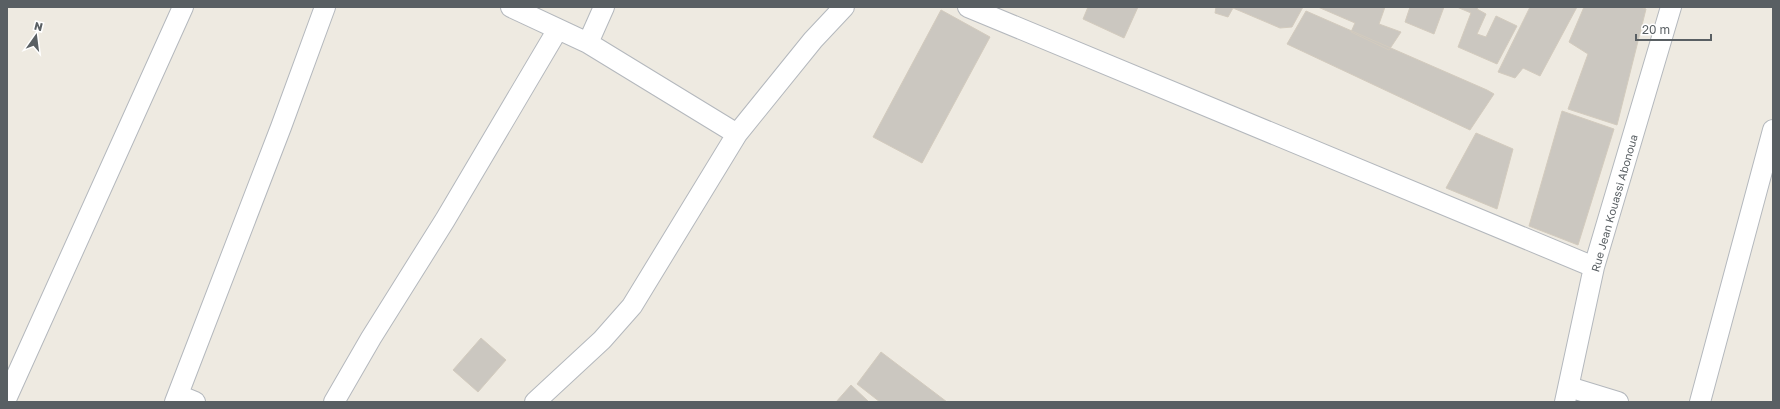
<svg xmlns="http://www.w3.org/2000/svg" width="1780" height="409" viewBox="0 0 1780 409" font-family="'Golos Text',sans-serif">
  <rect width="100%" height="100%" fill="#eeeae1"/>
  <path fill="#cbc7c0" stroke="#d3cbbe" d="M1088,7H1138L1124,38L1083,19Z
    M1216,7H1303L1292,27L1280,28L1233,8L1228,17L1215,13Z
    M1318,7H1385L1379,24L1401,32L1389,50L1351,32L1355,23Z
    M1410,7H1444L1434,34L1405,22Z
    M1457,7H1478L1477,9L1486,14L1477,34L1486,37L1496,16L1517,26L1497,64L1458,47L1471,13Z
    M1530,7H1577L1540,76L1523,68L1515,78L1498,72Z
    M1584,7H1640L1646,9L1617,125L1568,109L1588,54L1569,42Z
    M941,10L990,37L922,163L873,137Z
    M1306,11L1487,90L1494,94L1470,130L1287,44Z
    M1562,111L1614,129L1578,245L1529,226Z
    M1476,133L1513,149L1497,209L1446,188Z
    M481,338L506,360L478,392L453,370Z
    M881,352L947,402H880L857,384Z
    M851,385L869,402H836Z"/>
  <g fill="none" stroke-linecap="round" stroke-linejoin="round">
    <defs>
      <path id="street" d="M511,7L588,43L737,134
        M968,7L1594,267
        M588,43L604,7
        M1569,387L1618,402
        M178,395L195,402
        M7,397L183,7
        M175,402L281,127L325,7
        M334,402L371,338L445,220L558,29
        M535,402L602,340L632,306L737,134L813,40L844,7
        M1565,402L1594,267L1671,7
        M1700,402L1773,130"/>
    </defs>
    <use href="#street" stroke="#b4b8bd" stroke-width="22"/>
    <use href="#street" stroke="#fff" stroke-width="20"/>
  </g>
  <g text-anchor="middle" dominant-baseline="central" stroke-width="4" stroke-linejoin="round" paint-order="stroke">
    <g font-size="11" fill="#595f63" stroke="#fff">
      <text transform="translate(1614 203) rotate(-74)">Rue Jean Kouassi Abonoua</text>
    </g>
  </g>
  <rect width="1780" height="409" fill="none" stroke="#595f63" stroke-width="16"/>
  <g transform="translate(36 36) rotate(14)" stroke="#ffffff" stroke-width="3" paint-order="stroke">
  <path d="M0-3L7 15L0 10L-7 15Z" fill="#595f63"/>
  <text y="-6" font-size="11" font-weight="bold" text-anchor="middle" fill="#595f63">N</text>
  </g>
  <path d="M1636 34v6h75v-6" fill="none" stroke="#595f63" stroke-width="2"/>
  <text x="1642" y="34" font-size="12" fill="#595f63" stroke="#ffffff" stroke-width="3" paint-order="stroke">20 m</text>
</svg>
